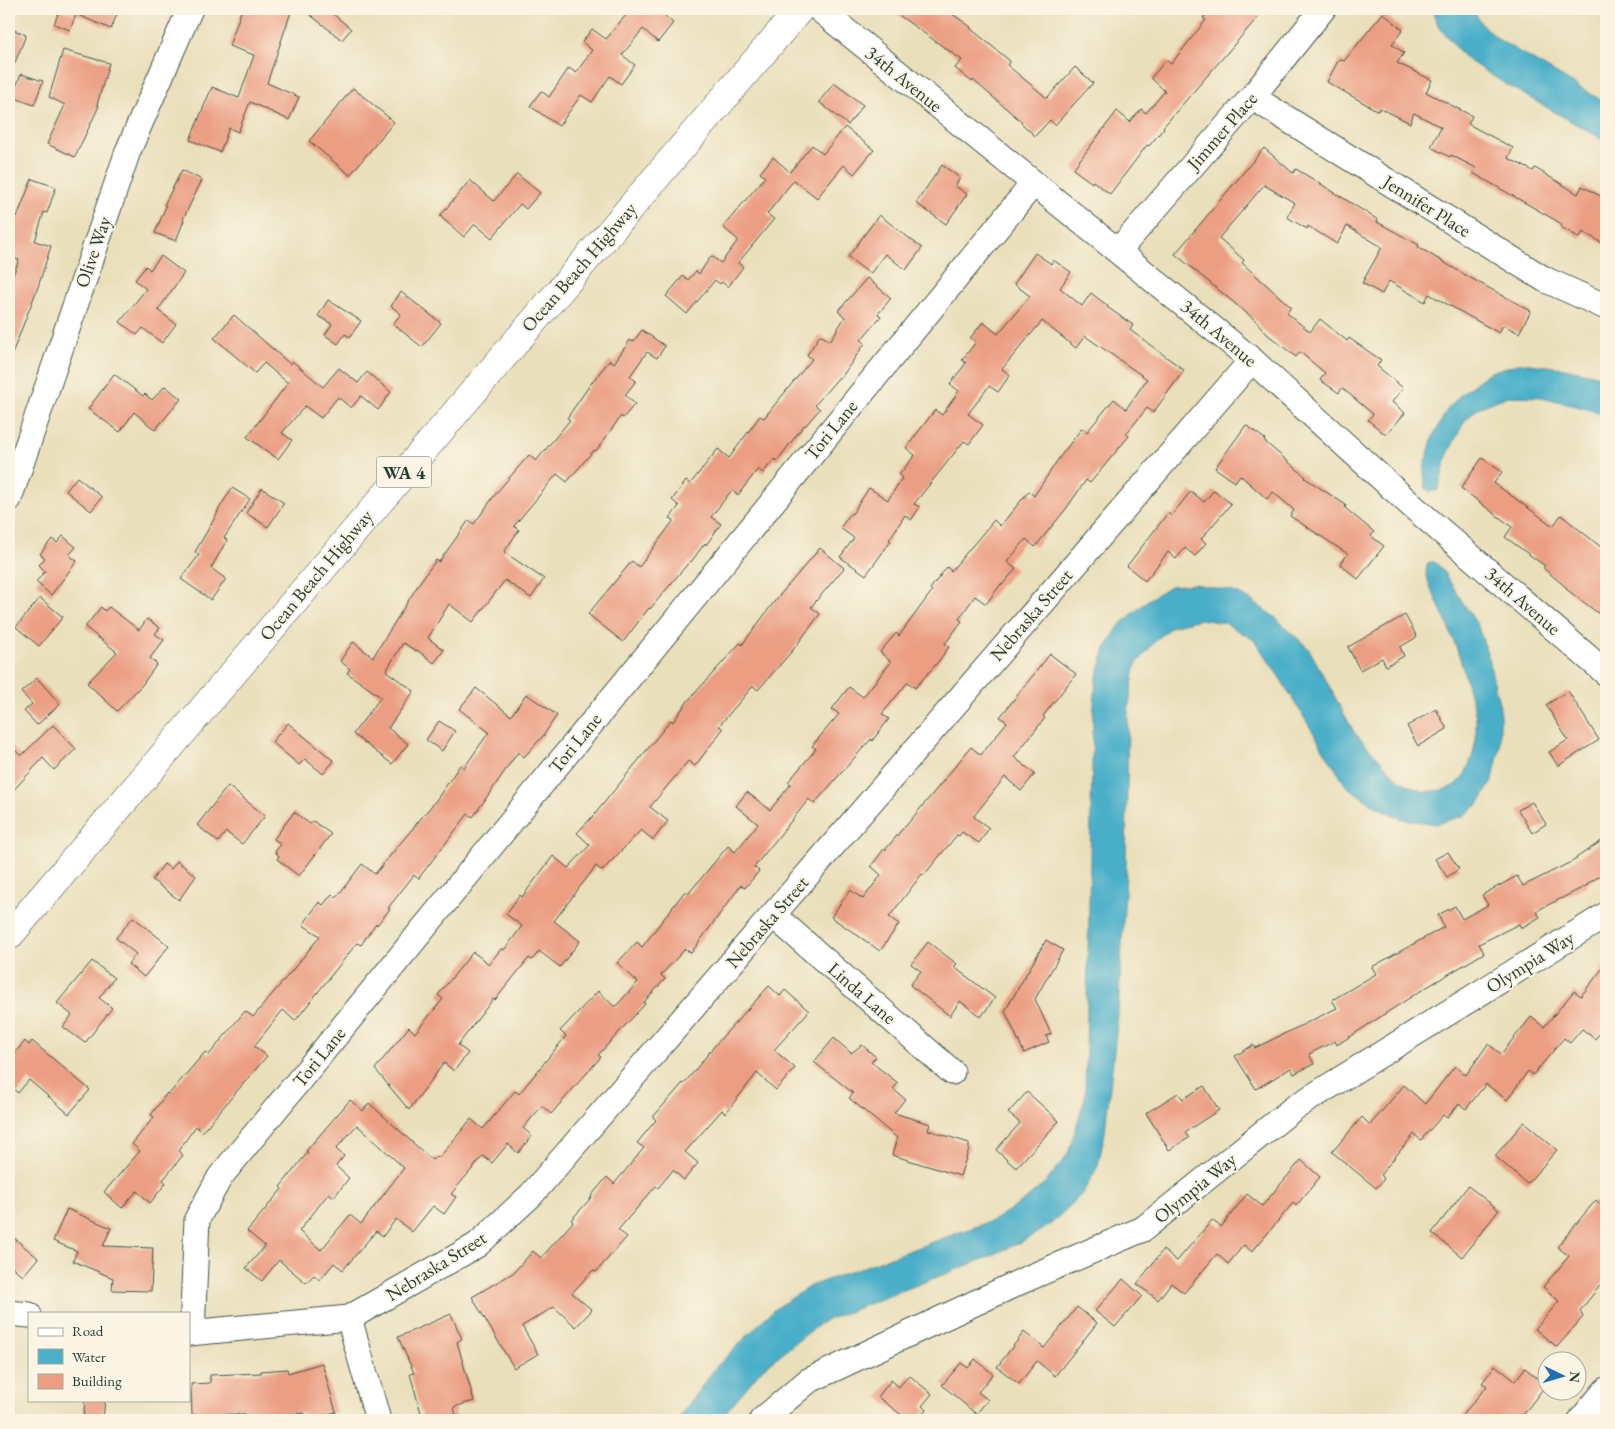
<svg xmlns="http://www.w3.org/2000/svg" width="1615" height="1429" viewBox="0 0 1615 1429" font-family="'EB Garamond',serif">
  <rect width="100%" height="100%" fill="#fcf5e5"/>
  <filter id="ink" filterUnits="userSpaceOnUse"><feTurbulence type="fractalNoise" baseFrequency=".02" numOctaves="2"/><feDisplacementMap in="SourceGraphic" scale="10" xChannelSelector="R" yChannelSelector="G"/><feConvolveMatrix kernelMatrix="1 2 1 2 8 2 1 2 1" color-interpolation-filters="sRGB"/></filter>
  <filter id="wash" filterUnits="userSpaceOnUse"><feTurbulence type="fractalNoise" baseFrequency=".0096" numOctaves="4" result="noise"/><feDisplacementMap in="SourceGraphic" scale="20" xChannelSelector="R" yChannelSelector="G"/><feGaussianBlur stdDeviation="1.12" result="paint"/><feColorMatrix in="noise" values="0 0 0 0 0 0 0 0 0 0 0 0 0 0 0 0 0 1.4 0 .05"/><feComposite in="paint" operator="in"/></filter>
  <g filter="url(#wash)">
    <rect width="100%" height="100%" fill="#eadfbb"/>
    <path fill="#4aafc9" stroke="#34767e" d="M1431,9H1473L1482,25L1501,41L1606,103V141L1507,85L1466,59L1439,27Z
      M1521,363L1564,368L1606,377V416L1587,409L1542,397L1508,396L1478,408L1464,422L1447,456L1438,490L1430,492L1425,488L1424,468L1433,436L1447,410L1461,394L1490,372Z
      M1430,562H1435L1441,568L1478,626L1487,653L1500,707V746L1493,780L1479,804L1463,816L1436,824L1402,819L1377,807L1346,786L1280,678L1254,640L1225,623L1200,619L1172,626L1156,640L1135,666L1128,712L1126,873L1118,1015L1105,1132L1098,1166L1082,1194L1050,1225L1023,1241L991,1256L822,1322L763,1368L719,1420H677L716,1367L772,1311L810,1286L994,1220L1024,1201L1047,1181L1068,1154L1085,1098L1093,717L1096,680L1106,648L1119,626L1148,600L1170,586L1195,584L1234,592L1249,599L1276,618L1309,649L1354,732L1400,781L1424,792L1443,790L1456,785L1464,776L1472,758L1476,739V716L1460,658L1448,626L1429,584L1426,573L1427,565Z"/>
    <g id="blocks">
      <path fill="#eb9e82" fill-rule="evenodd" d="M60,9L76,15L70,30L54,24Z
        M64,9H119L111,29Z
        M242,9H292L267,83L299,97L289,120L250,102L238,132L229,128L220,152L190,140L212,87L239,98L254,55L229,46Z
        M303,9H327L351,29L342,40Z
        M631,9H657L673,23L658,42L643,29L622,55L635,65L621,84L610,76L592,102L581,95L559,126L530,106L541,91L549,97L569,68L576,73L592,50L582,42L592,29L606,39Z
        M890,9H945L971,27L970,28L1010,61L1007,65L1047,98L1075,67L1093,83L1055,125L1050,120L1035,136L1021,123L1022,122L973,80L972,82L955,68L962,60Z
        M1212,9H1265L1163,127L1164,128L1149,146L1147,145L1110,194L1093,181L1092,183L1073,169L1117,111L1130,122L1141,109L1146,113L1165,91L1151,78L1166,60L1171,64L1206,20L1203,18Z
        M1383,13L1403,30L1392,44L1404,53L1397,63L1432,80L1426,92L1472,116L1468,124L1513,148L1508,158L1533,171L1535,168L1578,194L1582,186L1606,199V245L1583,232L1580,238L1561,227L1562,224L1473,173L1476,168L1451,155L1450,157L1431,147L1441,127L1414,113L1410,123L1380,108L1378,111L1327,82L1339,59L1344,61Z
        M9,28L26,35L10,75H9Z
        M63,50L109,63L97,105L99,106L75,157L47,144L65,105L49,97Z
        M21,74L43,81L34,105L12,97Z
        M834,83L863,105L848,125L819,102Z
        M353,88L394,122L350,175L309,141Z
        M845,127L874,150L854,174L844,165L817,198L794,180L767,214L774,219L738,263L743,267L728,287L722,282L720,284L715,280L687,314L666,296L683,276L688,280L696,271L699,274L711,256L721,263L738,240L723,227L765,177L760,173L773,157L790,172L812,145L823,154Z
        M1264,148L1293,173L1296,169L1316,181L1378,220L1377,222L1419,245L1418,247L1467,276L1531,311L1519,333L1503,325L1499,333L1429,294L1425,302L1389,281L1382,294L1362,283L1382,247L1347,226L1337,244L1308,226L1307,229L1287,217L1295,203L1264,185L1219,238L1244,260L1242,263L1291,307L1287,313L1310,332L1320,319L1347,341L1349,338L1381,360L1377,366L1403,388L1392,402L1405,413L1386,435L1368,420L1373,414L1342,388L1339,393L1320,380L1325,373L1300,352L1296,357L1267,334L1255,320L1175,254Z
        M942,165L960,178L955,186L967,194L946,224L916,203Z
        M182,170L202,180L183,219L184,220L176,241L155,233L166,206L164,205Z
        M517,174L540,193L526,209L520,204L492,238L475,224L464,237L440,216L470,180L494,201Z
        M32,179L56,187L47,213L44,212L35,241L51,246L38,287L10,359L9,285L19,260L9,257V215L17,217Z
        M879,215L922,248L906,270L885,254L870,274L848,257Z
        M1035,253L1051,264L1053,260L1071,272L1060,288L1082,306L1091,293L1108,306L1107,307L1133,325L1130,330L1184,370L1153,413L1147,408L1126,434L1129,436L1090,483L1086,480L1066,509L1035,547L1026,539L1007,562L1016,569L1002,585L1001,584L986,604L975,596L959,619L962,621L945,644L949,647L938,662L915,688L908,682L882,714L889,719L872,741L871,739L814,804L809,799L754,867L759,871L745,888L741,885L691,953L685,949L661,975L665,979L644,1002L645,1004L598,1055L601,1057L551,1114L542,1106L523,1128L532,1136L518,1153L508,1144L492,1163L483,1156L451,1194L456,1197L444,1214L433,1206L412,1232L396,1219L383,1236L376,1231L343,1270L334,1263L320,1280L314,1275L306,1283L279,1260L262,1281L246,1268L265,1246L247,1231L282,1189L280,1187L308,1152L306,1151L350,1100L363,1111L369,1103L432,1160L437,1156L439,1158L471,1119L483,1129L515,1091L519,1094L566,1036L560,1031L598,991L615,1007L638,982L617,963L637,942L642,947L685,891L688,894L728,846L735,852L758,824L736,806L747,792L770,810L791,784L788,782L816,749L812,746L839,714L832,709L849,687L863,697L891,662L880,652L896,633L899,636L932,591L930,589L947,567L951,571L994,520L1000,526L1029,491L1034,496L1059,458L1082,428L1087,432L1114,399L1126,409L1147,379L1085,336L1076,348L1042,321L1002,369L1010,375L998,392L989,386L968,414L983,425L969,444L964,441L914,504L920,507L911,520L905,515L889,540L891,541L866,575L840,557L854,538L840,528L851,513L852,514L869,488L888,500L902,478L899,475L915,455L906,448L935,410L942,415L959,391L950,384L966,363L962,360L976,342L970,338L983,322L998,334L1030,296L1014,284ZM357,1125L404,1168L361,1224L350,1215L321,1250L299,1231L329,1193L334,1197L349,1178L336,1166L344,1156L336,1149Z
        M161,256L184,273L158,310L176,324L162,343L143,328L137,335L120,322L146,289L135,280L146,266L150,270Z
        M867,278L891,298L878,314L881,316L861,340L865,343L841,378L839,377L815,405L820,409L805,426L804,425L777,461L774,459L763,473L758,469L738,495L732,490L711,517L721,524L706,545L705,543L691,562L690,561L650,609L649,608L623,642L588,614L632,561L639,567L674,520L670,518L679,506L672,500L686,481L690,484L718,449L729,458L760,416L764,418L812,359L807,355L820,335L830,341L845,317L838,311Z
        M401,292L441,323L422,347L393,324L401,314L391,306Z
        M328,300L361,321L350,337L345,334L338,344L325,335L332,324L318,316Z
        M234,315L290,364L292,361L323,387L339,368L358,383L367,372L391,392L378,410L361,396L351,408L338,397L321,418L305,406L282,433L292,440L278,459L247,437L288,383L264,363L255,373L214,338Z
        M642,330L665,346L657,358L647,352L630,376L636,381L625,395L635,404L623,418L621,416L596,451L594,450L567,482L557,474L514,526L519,530L504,552L544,579L531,598L505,580L473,622L449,604L428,638L444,650L434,663L417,650L416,651L403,643L386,671L414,691L388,728L408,744L392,764L353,734L381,697L347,673L350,669L340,661L353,642L373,657L420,582L436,560L439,562L469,520L474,524L497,492L529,455L536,461L570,420L567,418L592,382L610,360L614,363L630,340L633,342Z
        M114,374L143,396L145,394L152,400L165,386L181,399L155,430L134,412L120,432L88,409Z
        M1246,425L1265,439L1264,441L1306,477L1305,478L1346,505L1345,508L1374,532L1371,536L1384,546L1358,579L1340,564L1348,554L1290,516L1294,510L1273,492L1267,499L1240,475L1235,482L1215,468Z
        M1482,458L1502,472L1494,483L1553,526L1561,515L1606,551V619L1566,589L1567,588L1543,568L1545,566L1505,537L1512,527L1461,488Z
        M77,477L102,497L91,511L66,491Z
        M232,488L250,499L224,538L227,540L211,568L226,579L211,600L181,579L199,555L195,552L218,512H217Z
        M262,488L284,503L268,527L246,513Z
        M1214,490L1231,504L1201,539L1206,543L1195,556L1185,548L1176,559L1168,552L1145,581L1127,566L1168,513L1171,516L1191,491L1204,502Z
        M63,536L76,547L69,555L77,561L51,595L36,582L45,571L39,565L45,558L40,554L52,539L57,543Z
        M820,548L844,568L811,607L820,614L793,650L758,690L753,686L719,726L723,729L695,766L688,761L650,807L668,821L653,840L641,830L602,871L596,866L554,921L580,941L560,967L539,951L532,960L529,958L495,1000L493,999L458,1045L468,1053L454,1071L444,1063L409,1110L375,1069L409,1027L415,1033L443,999L438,995L473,952L489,964L502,948L504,950L522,926L506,914L520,895L522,897L553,856L568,868L590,845L577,833L595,814L671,720L673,722L687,702L740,643L742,645L774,602Z
        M40,598L63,617L39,646L16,627Z
        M101,607L105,611L109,607L139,630L147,619L160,628L155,634L164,640L150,658L157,664L142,685L117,711L87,683L117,652L85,627Z
        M1405,615L1417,637L1400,647L1404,656L1386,666L1382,658L1360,670L1348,647Z
        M1050,654L1076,674L1043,716L1045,718L1014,757L1035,774L1021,791L1005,777L974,816V817L989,828L979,843L962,832L959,836L957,835L924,875L922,874L889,917L899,924L880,951L831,917L850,890L863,899L881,875L871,866L884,849L885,850L905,826H906L971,747L981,755L1007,722L1000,717Z
        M37,678L60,704L37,725L24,711L32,704L21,692Z
        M476,688L511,716L526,694L557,715L543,736L524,757L518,752L473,817L468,814L418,879L414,875L388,908L390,909L377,925L376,923L361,945L357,943L295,1021L283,1010L254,1046L267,1056L202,1132L196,1126L178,1151L183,1155L163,1180L166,1183L150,1203L137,1191L122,1208L104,1192L140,1151L132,1144L154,1117L151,1115L167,1093L169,1094L205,1052L209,1055L245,1011L253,1017L300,961L320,936L303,925L319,902L323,905L332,894L336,898L362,864L375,874L437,799L460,765L464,768L489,732L459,709Z
        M1568,691L1599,740L1558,766L1549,752L1568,740L1546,705Z
        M1436,709L1447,729L1418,746L1407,726Z
        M439,721L455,731L442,751L426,740Z
        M288,723L334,761L323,774L305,759L299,765L272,742Z
        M53,725L76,749L54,770L43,758L9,795V744L21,756Z
        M228,786L265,816L242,844L226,832L218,842L197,825Z
        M1532,802L1546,824L1532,833L1518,810Z
        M294,812L310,824L313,821L331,834L299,876L277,859L279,856L275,852L281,844L274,839Z
        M1606,838V872L1587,884L1588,885L1536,911L1540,917L1521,928L1519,924L1479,944L1484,953L1417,993L1337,1045L1335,1041L1309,1054L1314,1064L1294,1074L1291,1068L1256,1089L1235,1056L1253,1045L1255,1048L1337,1008L1332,1000L1376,974L1372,967L1444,927L1438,915L1455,906L1462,919L1488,905L1482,895L1517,876L1523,886L1577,859L1576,858Z
        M1448,852L1459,869L1447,877L1435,859Z
        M177,861L196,876L179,900L152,880L164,864L171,869Z
        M133,917L169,946L144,977L128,964L136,954L116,938Z
        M1046,940L1063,950L1035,999L1051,1034L1046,1036L1049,1042L1024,1053L1005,1011Z
        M928,942L957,964L954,967L995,998L981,1017L960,1001L950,1016L910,985L921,971L911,964Z
        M92,961L114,978L99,998L112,1008L85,1043L63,1027L72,1015L57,1003Z
        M1606,964V1026L1595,1039L1582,1029L1570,1043L1564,1038L1533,1075L1528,1071L1507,1100L1486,1084L1466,1109L1459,1104L1447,1118L1443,1115L1421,1140L1414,1134L1381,1174L1384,1179L1376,1188L1332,1152L1362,1117L1370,1125L1404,1085L1425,1104L1455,1066L1466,1075L1488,1044L1501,1054L1531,1017L1544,1027L1574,991L1581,996Z
        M769,986L780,996L785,990L809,1011L774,1050L795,1068L776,1090L757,1073L725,1114L722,1110L685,1152L698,1163L684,1180L673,1170L658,1188L656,1186L618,1230L627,1237L596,1272L593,1270L572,1293L592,1310L576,1327L554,1307L522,1326L538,1354L514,1368L472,1297L513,1273L533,1251L541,1258L573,1222L571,1220L592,1197L591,1196L607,1177L614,1184L644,1148L637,1143L656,1120L653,1117L683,1083L684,1084L716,1044Z
        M834,1038L851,1053L862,1045L876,1057L871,1062L898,1083L893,1089L905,1099L894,1113L930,1124L928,1130L969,1143V1149L960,1176L892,1155L897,1138L849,1098L853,1093L814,1062Z
        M25,1041L29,1045L32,1041L90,1090L69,1114L29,1080L18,1093L9,1085V1060Z
        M1204,1086L1219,1110L1185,1132L1189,1138L1169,1150L1146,1113L1178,1093L1183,1099Z
        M1027,1092L1059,1121L1016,1168L996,1150L1020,1123L1008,1113Z
        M1524,1122L1557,1150L1527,1184L1495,1156Z
        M1301,1160L1320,1177L1296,1206L1293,1203L1252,1252L1244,1245L1228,1264L1217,1254L1184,1293L1171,1283L1158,1300L1137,1284L1163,1250L1177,1261L1212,1220L1221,1227L1247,1194L1262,1206Z
        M1468,1186L1499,1210L1462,1257L1432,1233Z
        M1596,1200L1606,1209V1278L1580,1311L1583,1317L1557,1347L1535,1329L1559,1301L1543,1287L1569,1256L1557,1247Z
        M67,1209L111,1228L103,1246L153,1248L151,1291L112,1290L113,1278L73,1261L77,1251L53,1241Z
        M9,1234L38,1258L23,1276L9,1264Z
        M1123,1279L1142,1296L1115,1327L1095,1311Z
        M1077,1307L1097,1323L1055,1376L1037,1361L1019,1384L997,1367L1024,1332L1044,1348Z
        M451,1314L462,1339L457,1342L474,1401L454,1407L457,1420H423L410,1374L414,1373L398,1337Z
        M975,1359L993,1374L978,1392L988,1400L976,1414L942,1385L961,1363L968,1368Z
        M322,1363L336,1412L307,1420L304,1413L244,1419V1414L192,1415L191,1384L210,1383V1375L261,1373V1371L287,1369L288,1373Z
        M1495,1365L1515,1381L1525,1368L1546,1385L1519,1420H1458L1487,1386L1482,1383Z
        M909,1375L932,1394L922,1406L926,1410L918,1420H908L878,1397L891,1380L899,1387Z
        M85,1400H105L103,1420H83Z"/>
    </g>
  </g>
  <g filter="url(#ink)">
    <use href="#blocks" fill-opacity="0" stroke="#3d5548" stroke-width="1"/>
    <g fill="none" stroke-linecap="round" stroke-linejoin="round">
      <defs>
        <path id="minor" d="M819,9L1252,360L1411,505L1606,673
          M1252,97L1544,279L1606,307
          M1118,251L1252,97L1323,9
          M9,499L128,151L190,9
          M773,915L952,1072
          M9,1313L29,1315
          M349,1318L378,1420
          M189,1333L349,1318L477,1245L531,1195L1252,360
          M192,1333L197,1219L220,1177L1033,184
          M762,1420L808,1381L1024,1280L1143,1229L1294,1108L1606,915
          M1581,1420L1606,1390"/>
        <path id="major" d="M9,936L800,9"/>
      </defs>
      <use href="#minor" stroke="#3d5548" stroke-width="27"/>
      <use href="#major" stroke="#3d5548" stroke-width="29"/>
      <use href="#minor" stroke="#fff" stroke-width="25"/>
      <use href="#major" stroke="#fff" stroke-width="28"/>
    </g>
  </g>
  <g text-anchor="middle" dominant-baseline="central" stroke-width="4" stroke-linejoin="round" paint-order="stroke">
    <rect fill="#fcf5e5" stroke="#617469" stroke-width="1" x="376.5" y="456.5" width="55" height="31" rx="4"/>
    <g font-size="18" font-weight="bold" fill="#1f3d34">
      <text x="404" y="472">WA 4</text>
    </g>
    <g font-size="19" fill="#1f3d34" stroke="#fcf5e5">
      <text transform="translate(904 79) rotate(39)">34th Avenue</text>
      <text transform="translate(1222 131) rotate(-49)">Jimmer Place</text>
      <text transform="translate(1427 206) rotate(32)">Jennifer Place</text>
      <text transform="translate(93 252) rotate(-71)">Olive Way</text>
      <text transform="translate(579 267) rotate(-49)">Ocean Beach Highway</text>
      <text transform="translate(1219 333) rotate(40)">34th Avenue</text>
      <text transform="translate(831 430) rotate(-51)">Tori Lane</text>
      <text transform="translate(316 575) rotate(-50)">Ocean Beach Highway</text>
      <text transform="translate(1523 601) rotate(41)">34th Avenue</text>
      <text transform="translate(1031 615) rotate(-49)">Nebraska Street</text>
      <text transform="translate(575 743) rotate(-51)">Tori Lane</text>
      <text transform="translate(767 922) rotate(-49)">Nebraska Street</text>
      <text transform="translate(1530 962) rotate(-32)">Olympia Way</text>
      <text transform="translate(862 993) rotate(41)">Linda Lane</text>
      <text transform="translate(319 1057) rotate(-51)">Tori Lane</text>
      <text transform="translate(1195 1188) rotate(-39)">Olympia Way</text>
      <text transform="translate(436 1266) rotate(-32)">Nebraska Street</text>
    </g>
  </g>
  <rect width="1615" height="1429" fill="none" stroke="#fcf5e5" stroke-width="30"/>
  <rect x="28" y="1312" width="162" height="90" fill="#fcf5e5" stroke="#a4ab9e"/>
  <rect x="38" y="1328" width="25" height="8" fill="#ffffff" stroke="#a4ab9e"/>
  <text x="72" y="1336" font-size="15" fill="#1f3d34">Road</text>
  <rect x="38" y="1349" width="25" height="15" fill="#4aafc9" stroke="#a4ab9e"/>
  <text x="72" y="1362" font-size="15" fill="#1f3d34">Water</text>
  <rect x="38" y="1374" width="25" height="15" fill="#eb9e82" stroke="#a4ab9e"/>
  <text x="72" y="1386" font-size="15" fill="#1f3d34">Building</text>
  <g transform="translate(1562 1376) rotate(95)"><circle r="24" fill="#fcf5e5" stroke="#a4ab9e"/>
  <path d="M0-4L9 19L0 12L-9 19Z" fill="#1f6fb2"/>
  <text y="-8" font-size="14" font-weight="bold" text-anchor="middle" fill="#1f3d34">N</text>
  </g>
</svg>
